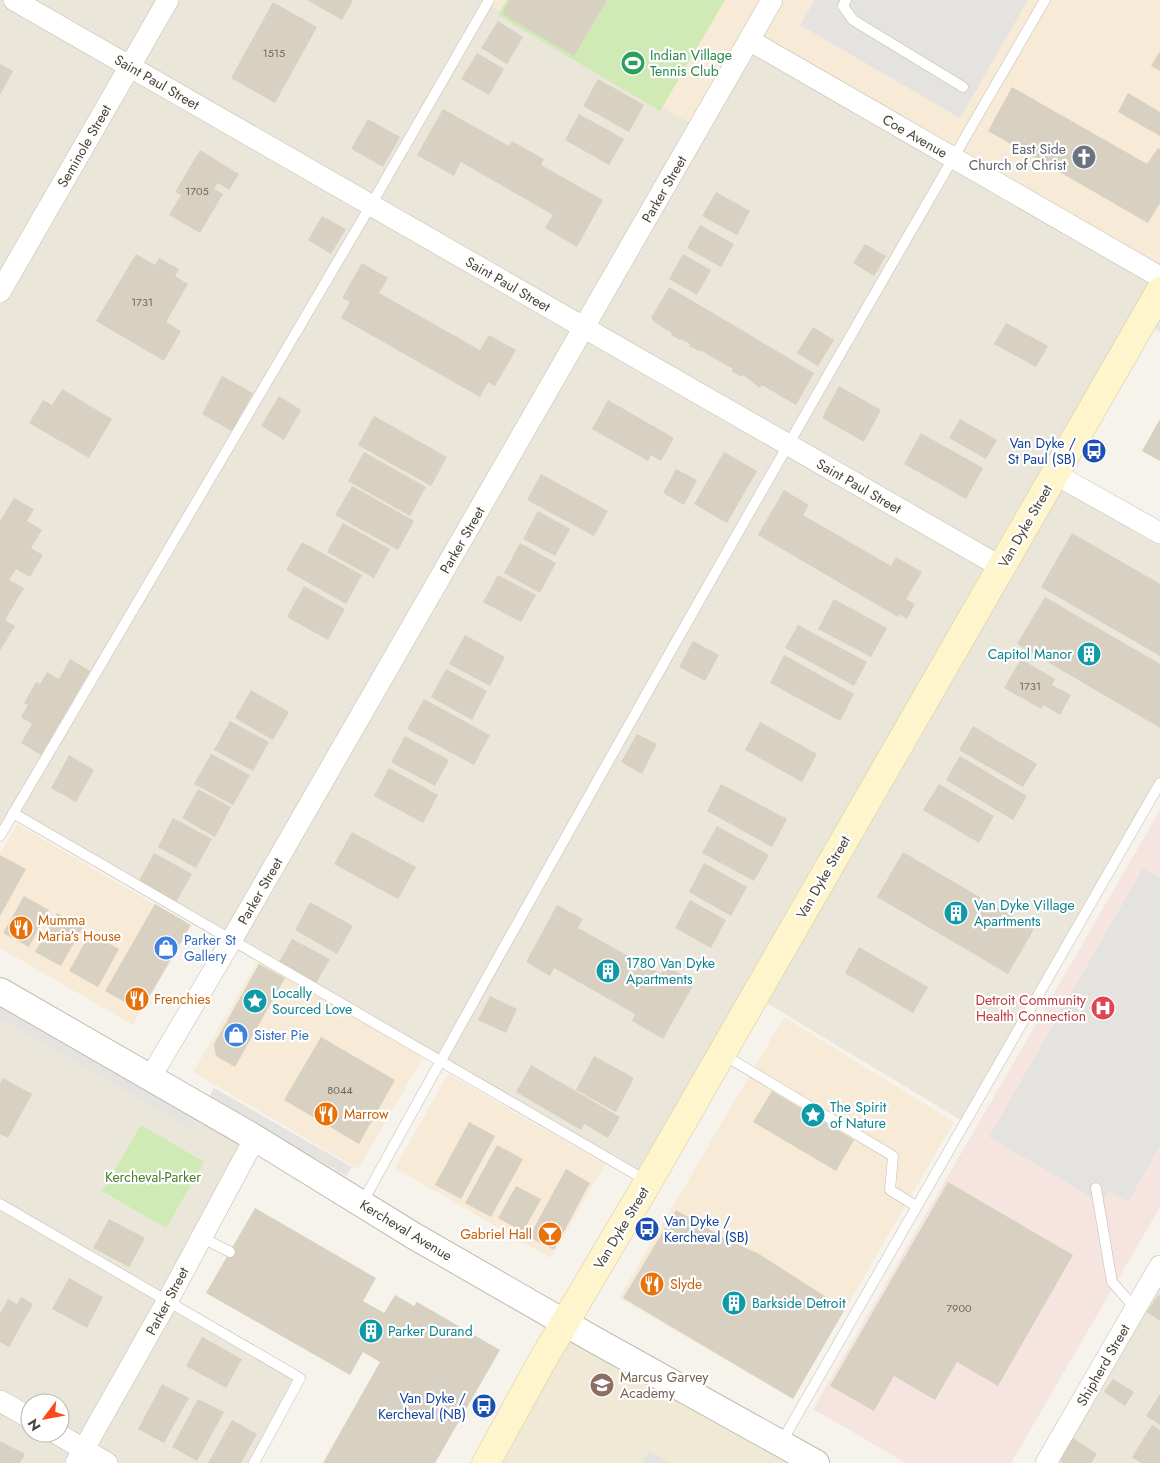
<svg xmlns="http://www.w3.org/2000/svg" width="1160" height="1463" viewBox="0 0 1160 1463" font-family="Jost,sans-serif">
  <rect width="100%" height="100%" fill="#f6f3ec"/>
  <path fill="#eae6da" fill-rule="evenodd" d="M0,0H489L749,40L1160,277V332L1143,322L1055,473L1160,533V783L964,1122L755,996L648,1182L13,814L0,836Z
    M0,991L255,1138L168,1300L300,1378L254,1463H0ZM30,1403H60V1433H30Z
    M1160,1266V1463H1046Z"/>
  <path fill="#f7ebd8" d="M489,0H1160V277L749,41L698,128L487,3Z
    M17,824L190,925L133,1025L0,948V854Z
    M258,961L423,1058L358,1169L193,1072Z
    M784,1017L954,1122L793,1399L619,1298Z
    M448,1074L605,1164L551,1258L395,1168Z"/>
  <path fill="#efe9d6" d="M564,1322L816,1463H484Z"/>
  <path fill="#f6e4e0" d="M1160,810V1207L1011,1463H906L813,1409Z"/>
  <path fill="#cfeab5" d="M507,0H725L660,111L498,15Z
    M141,1125L204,1162L166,1228L102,1191Z"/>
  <path fill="#e5e3e0" d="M815,0H1028L960,118L800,25Z
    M1143,868L1160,878V1146L1128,1202L1109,1191L1102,1203L989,1137Z
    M0,1006L197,1120L192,1129L0,1018Z
    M214,1088L352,1167L346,1176L209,1097Z
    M649,1451L670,1463H642Z"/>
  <path fill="#d8d0c1" d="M307,0H353L342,20Z
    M510,0H607L574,56L502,14Z
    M273,2L317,27L275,103L231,78Z
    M498,21L523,37L507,64L481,48Z
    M1160,51V71L1151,66Z
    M477,53L504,69L489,95L461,79Z
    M0,64L13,71L0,95Z
    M598,79L644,105L629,132L583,106Z
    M1012,87L1147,164L1158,148L1160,149V203L1148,223L988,131Z
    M1128,93L1160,112V136L1118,112Z
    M443,109L509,146L512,141L544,159L541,165L603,200L577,247L545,228L553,215L461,162L454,176L417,155Z
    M579,114L624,139L609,165L565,140Z
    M368,119L400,137L383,167L351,149Z
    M200,150L239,174L229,190L218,183L214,189L223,194L200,233L169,215L181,195L175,192Z
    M716,192L750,211L737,235L702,216Z
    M322,216L346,229L331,254L308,240Z
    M700,225L734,244L721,267L687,248Z
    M865,244L886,256L874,276L853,263Z
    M136,254L155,265L159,258L179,269L175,276L188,284L166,322L181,331L164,361L96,321Z
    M683,254L711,270L697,295L669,279Z
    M362,263L388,278L379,293L480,350L489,335L516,350L495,386L488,382L480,397L341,318L350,302L342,298Z
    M669,287L814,373L796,405L762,385L760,388L743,375L742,377L731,371L733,369L700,350L699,351L689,346L690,344L681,339L680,340L671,335L672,333L657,324L651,318Z
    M1006,323L1048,346L1036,367L994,344Z
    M813,327L834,340L818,366L797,353Z
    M222,376L253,393L232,431L202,414Z
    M839,386L881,410L864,442L822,418Z
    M62,389L112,419L89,458L29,423L43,400L52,405Z
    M279,396L301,410L284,440L261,426Z
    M608,400L674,438L661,461L651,455L648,461L592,429Z
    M374,416L447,457L431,486L358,445Z
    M960,419L997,440L986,459L949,438Z
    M1160,419V461L1142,451Z
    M921,433L983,468L966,499L904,464Z
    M364,452L426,487L410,516L348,481Z
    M724,452L757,471L727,523L694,504Z
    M676,469L697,480L684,505L663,493Z
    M541,474L608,511L594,536L527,500Z
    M352,486L414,521L398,550L335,515Z
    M784,490L809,505L803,515L891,566L896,557L922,572L906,599L915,604L907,619L899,614L898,617L758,535Z
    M14,498L34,509L27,521L42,530L31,548L43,555L30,577L16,569L9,580L24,588L5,620L15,626L0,651V521Z
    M538,511L570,529L555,556L523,539Z
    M343,523L390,549L374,578L327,552Z
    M1072,533L1160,584V656L1041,587Z
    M302,542L362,575L346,604L286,570Z
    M520,543L556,563L540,593L504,573Z
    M498,575L536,595L521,622L483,602Z
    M304,586L345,609L328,640L287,617Z
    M1045,597L1160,664V728L1017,644Z
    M834,599L887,628L871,657L818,629Z
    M798,625L867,662L854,686L785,648Z
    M465,635L505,657L490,686L449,664Z
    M693,641L719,655L705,681L679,667Z
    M784,655L854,694L840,721L770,683Z
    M70,659L90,671L41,755L21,743L32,724L21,717L28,705L24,703L36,682L40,684L47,672L59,679Z
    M1021,659L1055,679L1052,685L1071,695L1060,715L1043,705L1041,709L1004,688Z
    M446,669L487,691L472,720L431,697Z
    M251,690L289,712L273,740L235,718Z
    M424,699L490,735L474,765L407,729Z
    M230,721L269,742L253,771L214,750Z
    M760,722L817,754L802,782L745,750Z
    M973,726L1037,764L1023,787L959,750Z
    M637,734L657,744L642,774L621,762Z
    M405,736L449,760L435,786L391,762Z
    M211,754L250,775L233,805L194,784Z
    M69,755L94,770L76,802L51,788Z
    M960,756L1027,796L1013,820L946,780Z
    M389,768L438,795L423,823L374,796Z
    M721,784L787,819L772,847L707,811Z
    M939,784L994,816L979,843L923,810Z
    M198,789L231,807L215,837L182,818Z
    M173,818L212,839L196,868L158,847Z
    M717,826L769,855L754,881L702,853Z
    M352,832L416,867L398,899L334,864Z
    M903,852L1034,929L1008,974L877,897Z
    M154,853L192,874L175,904L138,883Z
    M0,855L26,869L0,916Z
    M704,863L747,887L731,916L689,892Z
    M24,896L49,910L29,947L3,933Z
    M690,900L726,920L711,948L675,928Z
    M310,902L353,926L337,954L295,930Z
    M155,904L191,925L144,1006L137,1009L105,991Z
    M557,905L583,919L578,928L661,974L666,966L695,982L663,1039L632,1021L635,1014L554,968L550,976L526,962Z
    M57,913L83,927L61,966L35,952Z
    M90,933L119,949L98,987L69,971Z
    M292,939L330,959L315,985L278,964Z
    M859,947L928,987L913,1013L845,973Z
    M259,964L285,978L235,1067L216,1056L214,1044Z
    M490,996L517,1009L506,1033L478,1020Z
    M321,1037L395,1080L359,1144L284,1100Z
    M594,1056L634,1078L616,1112L576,1090Z
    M531,1065L620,1117L608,1138L584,1124L581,1130L516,1092Z
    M3,1078L32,1094L8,1138L0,1134V1084Z
    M772,1091L854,1140L836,1171L753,1122Z
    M469,1122L495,1136L461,1199L435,1185Z
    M497,1145L523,1159L491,1217L465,1203Z
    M566,1169L590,1183L554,1250L529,1237Z
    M948,1182L1073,1255L998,1386L957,1362L935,1400L894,1376L874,1411L830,1386Z
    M516,1186L541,1199L523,1232L498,1218Z
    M255,1208L376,1278L363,1301L384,1313L395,1295L414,1306L417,1302L500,1350L435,1463H323L380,1362L363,1352L350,1375L206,1293Z
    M676,1210L728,1240L759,1254L845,1309L793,1399L623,1298Z
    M109,1219L145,1238L129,1267L93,1248Z
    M69,1278L103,1297L87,1328L52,1309Z
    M1158,1295L1160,1296V1321L1147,1312Z
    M21,1297L33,1304L9,1347L0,1342V1314L8,1299L17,1304Z
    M202,1337L242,1359L226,1388L186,1366Z
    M1113,1379L1134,1392L1125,1406L1104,1392Z
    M162,1384L189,1398L164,1443L138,1429Z
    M1160,1394V1425L1146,1416Z
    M198,1399L224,1412L197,1461L172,1447Z
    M232,1420L257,1434L241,1463H208Z
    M1152,1425L1160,1430V1463H1141L1132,1457Z
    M1073,1438L1097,1454L1091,1463H1063L1060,1460Z
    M0,1441L25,1454L20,1463H0Z"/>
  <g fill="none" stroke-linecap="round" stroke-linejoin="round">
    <defs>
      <path id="service" d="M846,0L843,6L853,20L963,87
        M13,813L647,1181
        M0,836L371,205L489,0
        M722,1054L893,1156L890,1190L916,1206
        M1096,1188L1112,1282L1136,1309
        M362,1203C585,799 813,398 1045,0
        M0,1204L300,1378L254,1463
        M201,1237L230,1252
        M781,1443L1160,783"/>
      <path id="minor" d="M14,0L1001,567
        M749,40L1160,277
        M0,292L168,0
        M1055,474L1160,533
        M150,1078L231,941L772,0
        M0,1401L30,1418
        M56,1433L107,1463
        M76,1463L168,1300L255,1138
        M1046,1463L1160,1266"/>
      <path id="tertiary" d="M0,991L255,1138L414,1236L593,1339L816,1463"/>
      <path id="secondary" d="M486,1463L542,1361L648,1182L1160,291"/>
    </defs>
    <use href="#service" stroke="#c2bcae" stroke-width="11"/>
    <use href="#minor" stroke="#c2bcae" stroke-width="22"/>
    <use href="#tertiary" stroke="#c2bcae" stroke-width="28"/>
    <use href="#secondary" stroke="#d6c99b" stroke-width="29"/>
    <use href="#service" stroke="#fff" stroke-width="10"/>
    <use href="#minor" stroke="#fff" stroke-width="21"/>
    <use href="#tertiary" stroke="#fff" stroke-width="26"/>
    <use href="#secondary" stroke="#fff5cd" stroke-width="28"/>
  </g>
  <defs>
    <symbol id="stadium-disc" viewBox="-11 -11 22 22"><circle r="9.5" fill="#2e9e5b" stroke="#fff"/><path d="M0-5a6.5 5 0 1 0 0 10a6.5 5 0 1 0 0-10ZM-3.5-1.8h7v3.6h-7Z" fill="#fff"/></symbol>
    <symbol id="church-disc" viewBox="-11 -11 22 22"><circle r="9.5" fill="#6b7280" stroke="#fff"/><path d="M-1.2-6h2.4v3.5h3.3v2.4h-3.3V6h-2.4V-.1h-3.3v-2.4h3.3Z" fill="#fff"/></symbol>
    <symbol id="bus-disc" viewBox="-11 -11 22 22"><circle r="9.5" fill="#1a4fb4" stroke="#fff"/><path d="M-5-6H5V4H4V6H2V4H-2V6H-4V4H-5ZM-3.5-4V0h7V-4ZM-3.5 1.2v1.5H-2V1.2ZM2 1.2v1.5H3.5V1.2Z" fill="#fff"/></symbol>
    <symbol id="building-disc" viewBox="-11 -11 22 22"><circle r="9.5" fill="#0f9aa8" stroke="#fff"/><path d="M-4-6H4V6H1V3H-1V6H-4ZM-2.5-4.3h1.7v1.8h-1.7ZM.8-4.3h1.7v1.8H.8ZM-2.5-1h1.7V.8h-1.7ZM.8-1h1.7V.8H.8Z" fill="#fff"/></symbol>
    <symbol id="restaurant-disc" viewBox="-11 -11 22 22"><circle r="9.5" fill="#e8710a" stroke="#fff"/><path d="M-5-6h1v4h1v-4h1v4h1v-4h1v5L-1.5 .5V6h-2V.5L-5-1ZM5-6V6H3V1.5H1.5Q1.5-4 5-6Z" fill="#fff"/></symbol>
    <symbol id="shop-disc" viewBox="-11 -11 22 22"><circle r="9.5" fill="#3f7fe0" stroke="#fff"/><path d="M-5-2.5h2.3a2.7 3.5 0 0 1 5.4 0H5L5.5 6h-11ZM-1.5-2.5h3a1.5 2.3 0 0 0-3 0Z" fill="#fff"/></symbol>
    <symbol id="sight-disc" viewBox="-11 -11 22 22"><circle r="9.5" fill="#0f9aa8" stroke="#fff"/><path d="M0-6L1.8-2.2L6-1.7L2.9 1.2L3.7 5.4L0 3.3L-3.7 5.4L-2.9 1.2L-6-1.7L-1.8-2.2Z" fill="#fff"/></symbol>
    <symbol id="hospital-disc" viewBox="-11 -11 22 22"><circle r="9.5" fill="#e0444e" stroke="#fff"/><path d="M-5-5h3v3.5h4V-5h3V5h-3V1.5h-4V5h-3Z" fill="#fff"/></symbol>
    <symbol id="bar-disc" viewBox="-11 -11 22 22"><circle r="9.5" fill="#e8710a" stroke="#fff"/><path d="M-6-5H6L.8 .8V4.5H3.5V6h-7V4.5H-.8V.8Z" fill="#fff"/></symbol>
    <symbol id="school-disc" viewBox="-11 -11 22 22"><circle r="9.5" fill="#8d6e63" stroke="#fff"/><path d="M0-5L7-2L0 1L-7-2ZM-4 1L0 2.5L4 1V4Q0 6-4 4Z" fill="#fff"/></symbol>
  </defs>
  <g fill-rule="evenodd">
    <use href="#stadium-disc" x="619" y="49" width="28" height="28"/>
    <use href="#church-disc" x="1070" y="143" width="28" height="28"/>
    <use href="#bus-disc" x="1080" y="437" width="28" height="28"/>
    <use href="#building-disc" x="1075" y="640" width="28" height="28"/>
    <use href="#building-disc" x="942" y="899" width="28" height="28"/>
    <use href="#restaurant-disc" x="7" y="914" width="28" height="28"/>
    <use href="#shop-disc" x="152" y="934" width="28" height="28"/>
    <use href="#building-disc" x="594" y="957" width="28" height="28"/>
    <use href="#restaurant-disc" x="123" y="985" width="28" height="28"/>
    <use href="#sight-disc" x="241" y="987" width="28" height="28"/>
    <use href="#hospital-disc" x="1089" y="994" width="28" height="28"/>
    <use href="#shop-disc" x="222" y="1021" width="28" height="28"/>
    <use href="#restaurant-disc" x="312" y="1100" width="28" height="28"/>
    <use href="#sight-disc" x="799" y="1101" width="28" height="28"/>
    <use href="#bus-disc" x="633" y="1215" width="28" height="28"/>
    <use href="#bar-disc" x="536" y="1220" width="28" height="28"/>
    <use href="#restaurant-disc" x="638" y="1270" width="28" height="28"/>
    <use href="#building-disc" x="720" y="1289" width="28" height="28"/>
    <use href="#building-disc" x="357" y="1317" width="28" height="28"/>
    <use href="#school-disc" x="588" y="1371" width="28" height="28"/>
    <use href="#bus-disc" x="470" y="1392" width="28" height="28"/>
  </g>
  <g text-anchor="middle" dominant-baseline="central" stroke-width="4.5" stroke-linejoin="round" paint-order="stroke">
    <g font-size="11" fill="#6e685b">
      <text x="274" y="53">1515</text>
      <text x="197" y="191">1705</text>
      <text x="142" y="302">1731</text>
      <text x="1030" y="686">1731</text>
      <text x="340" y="1090">8044</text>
      <text x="959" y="1308">7900</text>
    </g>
    <g font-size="14" fill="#27864d" stroke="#fff" text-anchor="start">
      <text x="650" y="55">Indian Village<tspan x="650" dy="16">Tennis Club</tspan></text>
    </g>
    <g font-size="14" fill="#4b4539" stroke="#fff">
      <text transform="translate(157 82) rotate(30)">Saint Paul Street</text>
      <text transform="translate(915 136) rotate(30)">Coe Avenue</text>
      <text transform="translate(84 146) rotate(-60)">Seminole Street</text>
      <text transform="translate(664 189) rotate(-60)">Parker Street</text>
      <text transform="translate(508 284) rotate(30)">Saint Paul Street</text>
      <text transform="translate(859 486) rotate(30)">Saint Paul Street</text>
      <text transform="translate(1025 526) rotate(-60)">Van Dyke Street</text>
      <text transform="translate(462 540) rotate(-60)">Parker Street</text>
      <text transform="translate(823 877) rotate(-60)">Van Dyke Street</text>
      <text transform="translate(260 891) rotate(-60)">Parker Street</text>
      <text transform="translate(621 1228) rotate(-59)">Van Dyke Street</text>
      <text transform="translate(406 1230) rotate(31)">Kercheval Avenue</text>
      <text transform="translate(167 1301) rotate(-62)">Parker Street</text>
      <text transform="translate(1103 1365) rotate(-60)">Shipherd Street</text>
    </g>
    <g font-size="14" fill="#5b616d" stroke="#fff" text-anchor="end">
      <text x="1066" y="149">East Side<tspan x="1066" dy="16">Church of Christ</tspan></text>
    </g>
    <g font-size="14" fill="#164399" stroke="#fff" text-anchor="end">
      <text x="1076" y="443">Van Dyke /<tspan x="1076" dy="16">St Paul (SB)</tspan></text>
      <text x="664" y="1221" text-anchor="start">Van Dyke /<tspan x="664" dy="16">Kercheval (SB)</tspan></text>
      <text x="466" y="1398">Van Dyke /<tspan x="466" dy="16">Kercheval (NB)</tspan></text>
    </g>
    <g font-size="14" fill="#0d838f" stroke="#fff" text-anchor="start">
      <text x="1072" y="654" text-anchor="end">Capitol Manor</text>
      <text x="974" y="905">Van Dyke Village<tspan x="974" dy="16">Apartments</tspan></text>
      <text x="626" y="963">1780 Van Dyke<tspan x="626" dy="16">Apartments</tspan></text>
      <text x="272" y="993">Locally<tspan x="272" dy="16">Sourced Love</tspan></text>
      <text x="830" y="1107">The Spirit<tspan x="830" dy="16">of Nature</tspan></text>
      <text x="752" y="1303">Barkside Detroit</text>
      <text x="388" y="1331">Parker Durand</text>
    </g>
    <g font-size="14" fill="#c56008" stroke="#fff" text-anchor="start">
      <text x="38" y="920">Mumma<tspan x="38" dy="16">Maria’s House</tspan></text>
      <text x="154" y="999">Frenchies</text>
      <text x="344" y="1114">Marrow</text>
      <text x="532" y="1234" text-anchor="end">Gabriel Hall</text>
      <text x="670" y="1284">Slyde</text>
    </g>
    <g font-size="14" fill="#366cbe" stroke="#fff" text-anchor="start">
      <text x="184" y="940">Parker St<tspan x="184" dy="16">Gallery</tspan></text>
      <text x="254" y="1035">Sister Pie</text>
    </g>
    <g font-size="14" fill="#be3a42" stroke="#fff" text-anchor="end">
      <text x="1086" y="1000">Detroit Community<tspan x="1086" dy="16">Health Connection</tspan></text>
    </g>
    <g font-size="14" fill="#467f2a" stroke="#fff">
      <text x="153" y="1177">Kercheval-Parker</text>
    </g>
    <g font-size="14" fill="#785e54" stroke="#fff" text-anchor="start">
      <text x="620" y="1377">Marcus Garvey<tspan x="620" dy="16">Academy</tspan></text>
    </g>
  </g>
  <g transform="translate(45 1418) rotate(238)"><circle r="24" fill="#ffffff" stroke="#b7b5b0"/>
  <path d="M0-4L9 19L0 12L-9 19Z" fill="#fc491c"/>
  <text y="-8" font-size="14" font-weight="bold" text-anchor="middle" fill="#4b4539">N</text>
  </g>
</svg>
